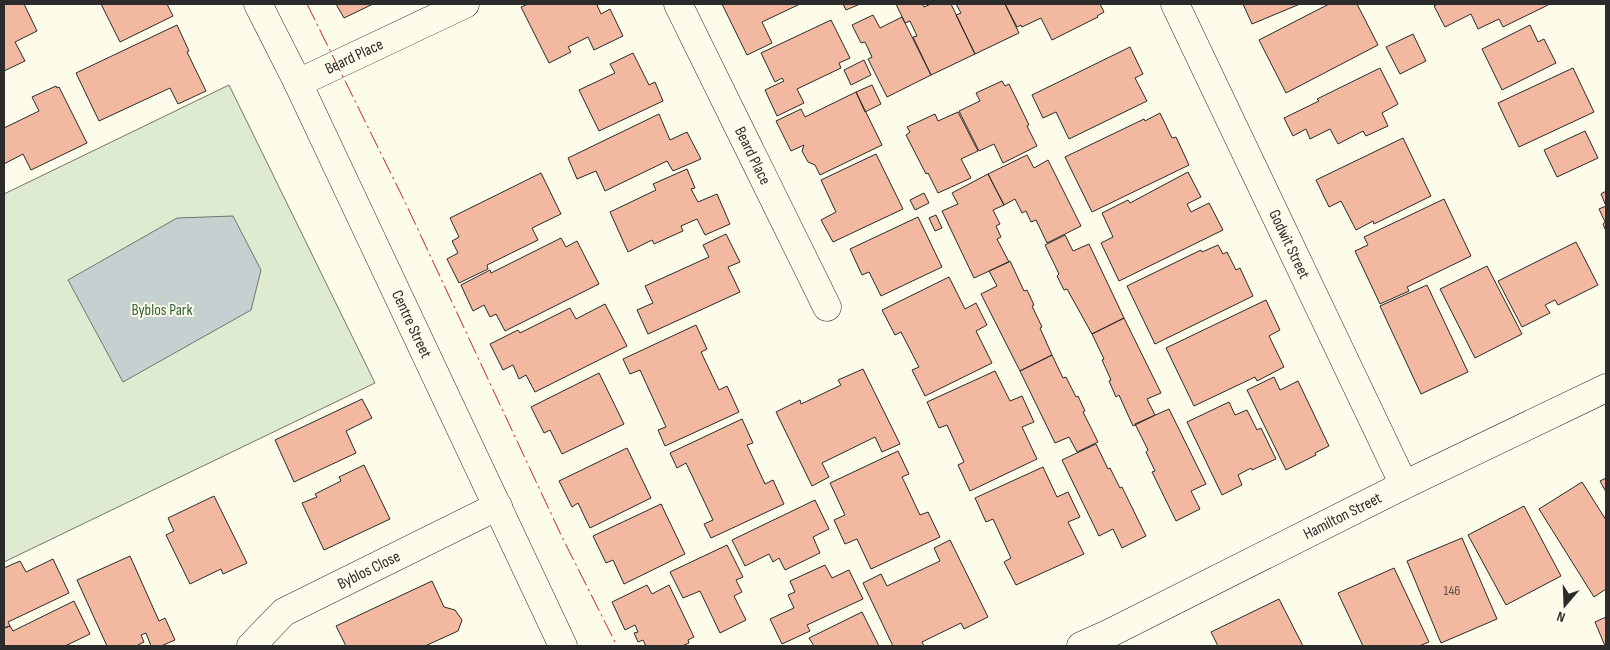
<svg xmlns="http://www.w3.org/2000/svg" width="1610" height="650" viewBox="0 0 1610 650" font-family="'Sofia Sans Condensed',sans-serif">
  <rect width="100%" height="100%" fill="#fdfbea"/>
  <path fill="#deebd1" stroke="#74746e" d="M229,85L375,383L4,562V194Z"/>
  <path fill="#c7d0d0" stroke="#74746e" d="M233,216L261,270L251,310L123,382L68,280L177,218Z"/>
  <path fill="#f2b8a0" stroke="#2b2b2b" d="M4,4H24L37,31L15,42L25,61L4,71Z
    M101,4H167L173,16L120,42Z
    M336,4H373L344,18Z
    M528,4H599L597,5L601,14L610,9L623,36L594,50L588,37L568,47L571,52L549,63L521,7Z
    M722,4H800L762,22L772,43L747,55Z
    M843,4H860L846,10Z
    M896,4H922L924,7L931,4H951L975,54L931,75L913,37L917,36L910,21L905,23Z
    M956,4H1005L1019,33L975,54L956,15L961,13Z
    M1005,4H1100L1104,12L1097,16L1098,17L1052,40L1041,18L1022,27L1021,25L1017,27Z
    M1243,4H1300L1252,24Z
    M1329,4H1357L1378,45L1286,93L1259,40Z
    M1438,4H1547L1548,5L1503,27L1499,19L1478,29L1471,14L1445,27L1434,6Z
    M873,15L880,28L902,17L931,75L887,97L868,59L872,57L865,42L861,43L852,25Z
    M831,20L850,58L839,63L841,68L797,89L804,103L777,116L765,90L784,81L782,78L775,82L761,53Z
    M177,25L189,51L187,52L206,91L178,104L170,88L99,121L76,73Z
    M1530,25L1538,42L1544,39L1556,63L1502,90L1482,49Z
    M1413,34L1426,61L1400,74L1386,47Z
    M1130,47L1143,74L1135,78L1147,101L1069,139L1056,112L1043,118L1032,95Z
    M633,53L649,85L655,82L663,101L599,131L579,90L615,73L610,64Z
    M864,60L871,75L851,85L844,70Z
    M1380,68L1398,104L1382,113L1388,126L1366,136L1363,131L1338,144L1330,129L1310,139L1306,129L1293,136L1284,118L1319,101L1317,99Z
    M1573,68L1594,112L1519,147L1498,103Z
    M1002,81L1005,86L1009,84L1029,125L1027,126L1037,146L1003,163L994,144L979,151L959,111L980,101L976,93Z
    M872,85L881,104L865,112L856,92Z
    M56,86L57,88L59,87L87,143L31,170L23,154L4,164V128L39,111L32,97Z
    M856,92L882,145L820,175L815,165L808,162L802,151L804,145L791,151L776,121L801,109L805,117Z
    M958,112L978,151L961,159L971,178L938,193L928,173L926,174L906,135L910,132L907,127L935,114L938,121Z
    M1160,113L1172,138L1176,137L1189,165L1092,212L1065,157L1144,119L1145,121Z
    M659,114L670,140L687,132L701,159L673,171L667,161L605,191L596,171L577,179L568,158Z
    M1585,131L1598,158L1557,177L1544,150Z
    M1403,138L1431,196L1374,224L1373,221L1356,230L1341,201L1329,207L1316,180Z
    M876,154L903,209L833,242L821,220L836,212L821,180Z
    M1027,155L1034,168L1048,160L1081,226L1047,243L1036,220L1031,222L1026,211L1022,213L1015,199L1004,205L988,174Z
    M687,169L695,188L691,189L698,202L717,194L730,224L705,235L697,219L681,226L683,231L654,244L652,240L628,252L610,212L656,190L653,184Z
    M1188,172L1201,197L1187,204L1191,212L1209,203L1223,230L1119,281L1101,243L1113,237L1102,213L1128,200L1130,203Z
    M541,173L561,214L532,228L538,240L487,265L488,269L459,283L447,259L458,253L452,241L459,237L450,218Z
    M988,174L1004,205L993,210L1000,224L996,226L1001,237L997,239L1009,262L974,278L942,211L958,204L952,193Z
    M1606,191V231L1603,224L1605,222L1599,209L1606,206L1601,194Z
    M924,193L929,203L915,210L910,200Z
    M1444,199L1471,256L1407,287L1409,291L1380,304L1355,251L1368,245L1364,237Z
    M936,215L942,228L935,231L929,218Z
    M918,217L942,267L881,296L869,272L862,275L850,249Z
    M726,234L740,262L728,267L740,292L648,334L637,310L653,303L645,286L709,257L703,245Z
    M1065,235L1073,251L1089,244L1124,318L1092,334L1067,289L1064,290L1057,276L1059,274L1045,245Z
    M561,238L566,247L577,241L599,284L505,331L496,314L490,317L484,305L473,311L461,285L490,270L491,273Z
    M1576,242L1598,285L1558,305L1555,300L1545,305L1550,313L1522,327L1498,281Z
    M1218,245L1223,254L1227,252L1236,270L1240,268L1253,296L1155,344L1127,286L1201,250L1202,252Z
    M1010,261L1024,291L1027,290L1034,305L1032,306L1042,327L1040,328L1052,355L1020,371L981,294L997,286L989,271Z
    M1487,266L1522,334L1475,358L1440,289Z
    M949,277L965,309L976,303L987,325L976,331L992,363L925,396L912,370L919,367L901,332L895,335L882,310Z
    M1427,285L1468,372L1421,394L1380,306Z
    M1266,300L1280,330L1269,336L1284,367L1257,381L1255,377L1194,406L1166,348Z
    M605,304L627,346L535,392L526,375L519,379L513,365L503,370L490,344L518,330L520,333L570,308L576,319Z
    M1124,318L1161,393L1147,399L1155,415L1133,426L1119,395L1116,397L1109,381L1111,380L1102,360L1104,359L1092,334Z
    M696,325L707,349L701,352L719,390L727,386L739,412L665,446L658,430L666,427L640,370L630,374L623,359Z
    M1052,355L1063,378L1066,377L1076,397L1078,396L1085,411L1083,412L1098,442L1077,452L1069,437L1055,443L1020,371Z
    M863,369L900,444L882,452L875,437L822,463L829,477L812,486L776,412L800,400L801,404L841,385L838,380Z
    M995,371L1010,401L1022,396L1034,422L1022,427L1037,459L970,491L958,465L964,462L947,425L939,428L927,402Z
    M599,373L624,424L562,454L550,430L544,433L531,407Z
    M1274,377L1280,390L1298,381L1329,446L1315,453L1316,455L1286,470L1247,390Z
    M362,399L372,418L346,431L356,453L294,482L275,440Z
    M1229,402L1235,415L1247,410L1257,430L1261,428L1276,459L1252,470L1251,468L1238,475L1242,485L1222,495L1187,422Z
    M1169,409L1206,484L1191,491L1200,509L1176,521L1152,472L1155,471L1146,452L1148,450L1135,424Z
    M742,419L753,443L747,445L765,484L773,480L784,504L711,538L704,524L713,520L686,463L677,468L670,453Z
    M1096,444L1108,469L1110,468L1120,488L1122,487L1146,536L1122,548L1113,529L1099,536L1062,460Z
    M627,448L651,498L590,528L578,503L572,507L559,481Z
    M898,451L909,474L902,477L920,515L928,512L940,537L871,569L857,539L845,544L834,520L845,515L830,483Z
    M364,465L390,519L324,550L302,503L317,497L315,494L341,481L339,477Z
    M1043,467L1057,497L1068,492L1080,517L1068,522L1084,554L1016,585L1004,562L1011,558L993,519L986,522L975,498Z
    M1606,478V492L1600,481Z
    M1582,482L1606,520V589L1594,597L1539,509Z
    M214,496L247,563L223,574L221,569L190,584L166,535L174,531L168,518Z
    M815,500L829,529L813,537L820,553L785,570L779,558L773,562L769,554L745,566L732,540Z
    M661,504L685,554L624,584L613,560L606,563L593,536Z
    M1524,506L1561,576L1506,605L1468,535Z
    M1462,538L1497,619L1441,643L1407,561Z
    M950,540L988,617L964,629L961,623L922,642L924,646H893L863,583L881,574L887,586L940,561L934,548Z
    M727,545L743,577L736,580L742,592L734,596L746,620L720,633L700,591L683,598L670,572Z
    M130,556L159,621L165,618L175,640L161,646H151L146,633L141,635L144,642L136,646H107L77,580Z
    M53,559L69,593L8,622L10,626L4,628V568L20,561L26,572Z
    M825,565L832,578L849,570L863,599L807,625L810,631L782,644L770,619L794,608L788,595L795,592L790,581Z
    M1394,568L1429,642L1419,646H1363L1338,593Z
    M432,581L444,607L455,610L462,620L458,631L425,646H346L336,626Z
    M647,585L652,594L669,585L694,637L688,640L689,643L682,646H646L643,640L638,642L634,633L638,632L635,625L625,630L612,602Z
    M1279,599L1303,646H1218L1211,632Z
    M74,601L90,634L65,646H4V628L10,626L13,631Z
    M862,612L879,646H814L809,638Z
    M1606,617V646H1605L1595,622Z"/>
  <g fill="none" stroke-linecap="round" stroke-linejoin="round">
    <defs>
      <g id="street">
        <path id="s1" d="M678,4L827,307"/>
        <path id="s2" d="M1175,4L1404,485"/>
        <path id="s3" d="M298,83L465,4"/>
        <path id="s4" d="M251,646L284,612L498,506"/>
      </g>
      <g id="secondary">
        <path id="s5" d="M258,4L298,83L563,646"/>
        <path id="s6" d="M1081,646L1110,633L1404,485L1606,388"/>
      </g>
    </defs>
    <use href="#street" stroke="#2b2b2b" stroke-width="29"/>
    <use href="#secondary" stroke="#2b2b2b" stroke-width="29"/>
    <use href="#street" stroke="#fdfbea" stroke-width="28"/>
    <use href="#secondary" stroke="#fdfbea" stroke-width="28"/>
    <path stroke="#c62828" stroke-width="1" stroke-dasharray="18 4 2.5 4" stroke-linecap="butt" d="M307,4L406,204L562,537L617,646"/>
  </g>
  <g text-anchor="middle" dominant-baseline="central" stroke-width="4" stroke-linejoin="round" paint-order="stroke">
    <g font-size="14" fill="#5d4e48">
      <text x="1452" y="590">146</text>
    </g>
    <g font-size="16" fill="#2b2b2b" stroke="#fdfbea">
      <text stroke="none"><textPath href="#s3" startOffset="62">Beard Place</textPath></text>
      <text stroke="none"><textPath href="#s1" startOffset="169">Beard Place</textPath></text>
      <text stroke="none"><textPath href="#s2" startOffset="266">Godwit Street</textPath></text>
      <text stroke="none"><textPath href="#s5" startOffset="355">Centre Street</textPath></text>
      <text stroke="none"><textPath href="#s6" startOffset="292">Hamilton Street</textPath></text>
      <text stroke="none"><textPath href="#s4" startOffset="142">Byblos Close</textPath></text>
    </g>
    <g font-size="16" fill="#34623c" stroke="#fdfbea">
      <text x="162" y="310">Byblos Park</text>
    </g>
  </g>
  <rect width="1610" height="650" fill="none" stroke="#2b2b2b" stroke-width="10"/>
  <g transform="translate(1565 605) rotate(199)" stroke="#fdfbea" stroke-width="4" paint-order="stroke">
  <path d="M0-4L9 19L0 12L-9 19Z" fill="#2b2b2b"/>
  <text y="-8" font-size="14" font-weight="bold" text-anchor="middle" fill="#2b2b2b">N</text>
  </g>
</svg>
